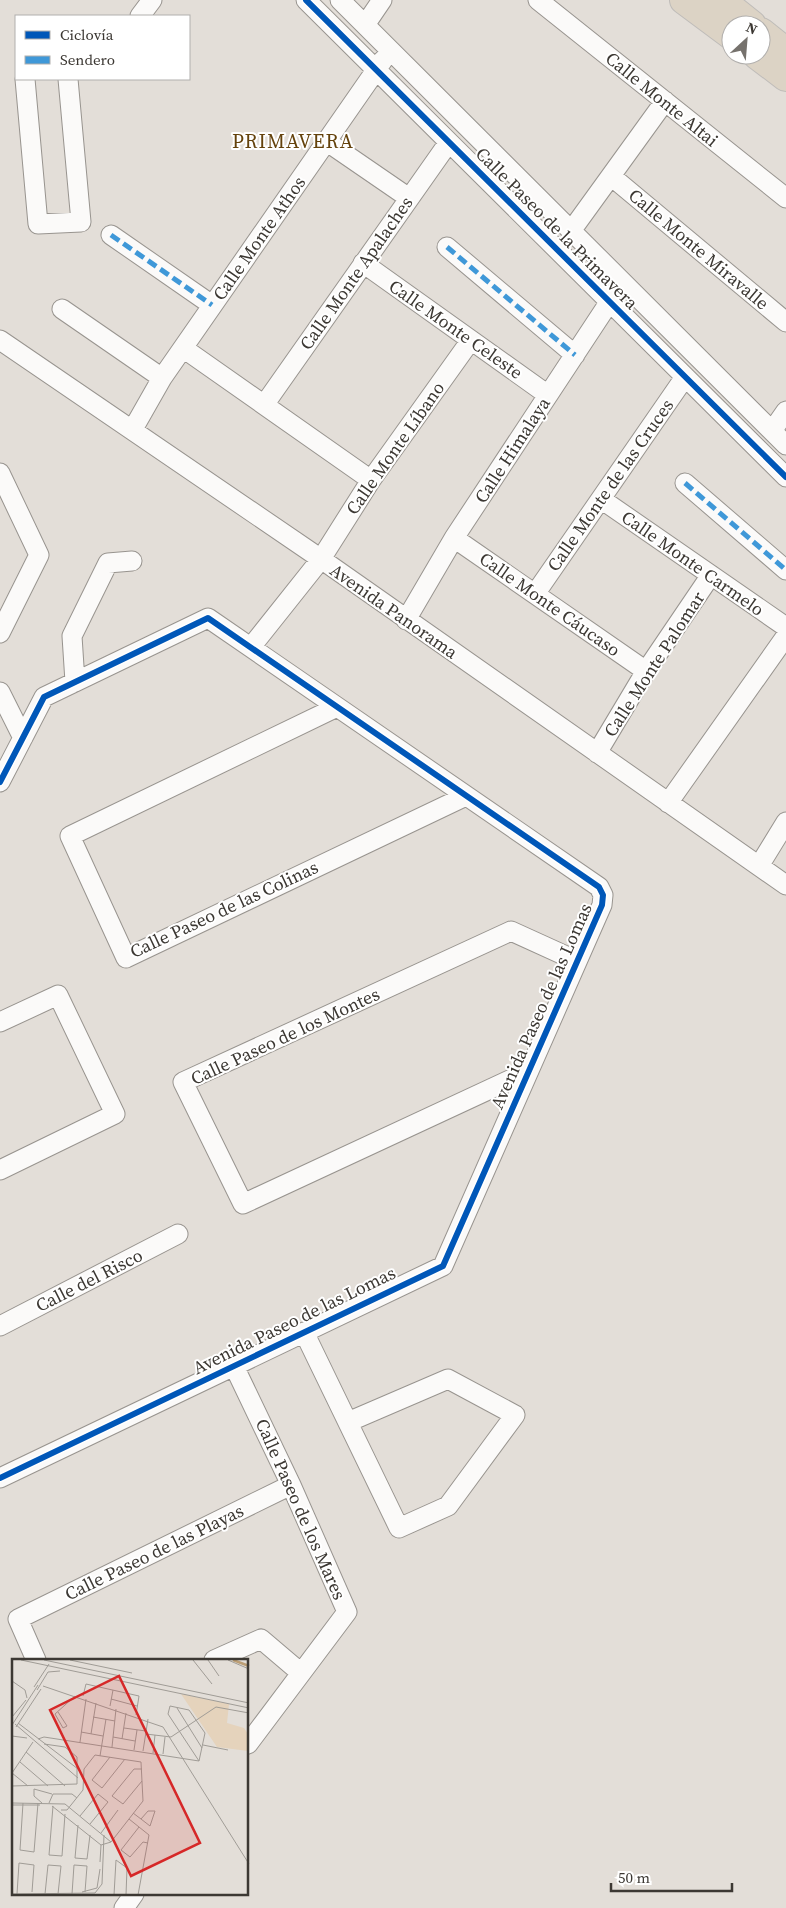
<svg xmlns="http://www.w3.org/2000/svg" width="786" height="1908" viewBox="0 0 786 1908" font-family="'Source Serif 4',serif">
  <rect width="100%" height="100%" fill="#e3ded8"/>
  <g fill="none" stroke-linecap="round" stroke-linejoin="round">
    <defs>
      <path id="street" d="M306,0L786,477
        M340,0L786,445
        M538,0L786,198
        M140,16L152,0
        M365,25L382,0
        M25,79L38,224L81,222L68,79
        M326,141L409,198
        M611,176L786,322
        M571,231L665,101
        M111,235L212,305
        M447,247L575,355
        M363,263L548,395
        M62,309L162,378
        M0,340L321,559L786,885
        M183,348L371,480
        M264,405L449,142
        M133,429L162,378L383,60
        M772,431L786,411
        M0,473L39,555L0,633
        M685,483L786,570
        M601,499L786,627
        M454,538L646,671
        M535,594L685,377
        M406,620L454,538L616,292
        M251,647L321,559L371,480L471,340
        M75,682L72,636L108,563L132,561
        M0,692L23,738
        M337,707L70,836L126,958L466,796
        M597,753L646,671L711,575
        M0,782L44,697L208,618L599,887L603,895L602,905L443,1266L0,1478
        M668,803L786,636
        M759,866L786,822
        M0,1022L58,995L115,1114L0,1170
        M529,1071L243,1204L183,1082L511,931L577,961
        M0,1326L178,1234
        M304,1332L399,1528L448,1506L515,1415L448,1379L348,1422
        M234,1366L291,1485L347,1612L248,1744
        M36,1660L18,1619L291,1485
        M214,1660L261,1639L301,1673
        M124,1908L134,1894"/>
      <path id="highway" d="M684,0L731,35
        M721,0L752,25
        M761,32L786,52
        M757,55L786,77"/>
    </defs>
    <use href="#street" stroke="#98948f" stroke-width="21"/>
    <use href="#highway" stroke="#bfbcb9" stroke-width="30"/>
    <use href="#street" stroke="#fbfaf9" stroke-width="19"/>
    <use href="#highway" stroke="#dcd3c5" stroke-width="28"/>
    <path stroke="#3f98d8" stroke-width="5" stroke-dasharray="10 5" stroke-linecap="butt" d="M111,235L212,305
      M447,247L575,355
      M685,483L786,570"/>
    <defs>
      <path id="cycleway" d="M306,0L786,477
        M0,782L44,697L208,618L599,887L603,895L602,905L443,1266L0,1478"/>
    </defs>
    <use href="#cycleway" stroke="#fff" stroke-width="9"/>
    <use href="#cycleway" stroke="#0057b8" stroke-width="6"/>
  </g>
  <g text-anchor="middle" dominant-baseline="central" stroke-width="4" stroke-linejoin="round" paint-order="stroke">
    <g font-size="18" fill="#3c3833" stroke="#fff">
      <text transform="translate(662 99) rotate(39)">Calle Monte Altai</text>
      <text transform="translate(557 228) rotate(45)">Calle Paseo de la Primavera</text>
      <text transform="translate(259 238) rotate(-55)">Calle Monte Athos</text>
      <text transform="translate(699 249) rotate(40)">Calle Monte Miravalle</text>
      <text transform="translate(356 273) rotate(-55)">Calle Monte Apalaches</text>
      <text transform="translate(456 329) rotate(35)">Calle Monte Celeste</text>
      <text transform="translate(395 448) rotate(-55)">Calle Monte Líbano</text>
      <text transform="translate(512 450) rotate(-57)">Calle Himalaya</text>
      <text transform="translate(610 485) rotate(-55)">Calle Monte de las Cruces</text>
      <text transform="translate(693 563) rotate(35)">Calle Monte Carmelo</text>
      <text transform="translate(550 604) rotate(35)">Calle Monte Cáucaso</text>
      <text transform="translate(394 611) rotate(35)">Avenida Panorama</text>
      <text transform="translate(654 664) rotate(-57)">Calle Monte Palomar</text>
      <text transform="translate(224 909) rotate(-25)">Calle Paseo de las Colinas</text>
      <text transform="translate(541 1006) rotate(-66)">Avenida Paseo de las Lomas</text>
      <text transform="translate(285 1036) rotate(-25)">Calle Paseo de los Montes</text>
      <text transform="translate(89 1280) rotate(-27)">Calle del Risco</text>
      <text transform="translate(294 1320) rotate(-26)">Avenida Paseo de las Lomas</text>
      <text transform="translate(301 1509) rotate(66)">Calle Paseo de los Mares</text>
      <text transform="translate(154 1552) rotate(-26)">Calle Paseo de las Playas</text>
    </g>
    <g font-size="20" letter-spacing="1" fill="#64420c" stroke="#fff">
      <text x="293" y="141">PRIMAVERA</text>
    </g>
  </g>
  <g transform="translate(12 1659)">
    <rect width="236" height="236" fill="#e3ded8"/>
    <path d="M169,35L217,45L215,64L232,69L236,75V92L205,88Z" fill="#e5d3bc"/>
    <path fill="none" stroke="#bc9e75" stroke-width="2.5" d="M221,1L237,7"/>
    <path fill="none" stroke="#a09c96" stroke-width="1" d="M9,1L237,49M32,1L237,44M58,1L120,14M181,1L200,25M196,1L207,17M216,1L237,10M0,22L13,31L15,39M31,27L151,68L237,205M22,28L37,5M25,31L36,13L48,12M71,37L74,25L127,37L124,56M99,40L125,47M98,47L101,31M158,47L177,51L193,74L187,102L156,55ZM165,49L190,89M46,53L55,67L51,69L43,55L63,37M0,58L14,41M81,58L103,62M6,64L66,110M3,65L66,119M0,66L26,26M4,68L29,30M112,69L134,72M69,73L91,77M79,75L84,44M134,75L159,78L204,48L237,54M0,77L15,79M101,78L123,82M26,80L32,78L187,102M110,80L114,54M68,83L74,40M191,86L216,91M100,88L104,50M122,91L125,71M131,92L136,60M14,93L53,127M141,94L143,76M151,95L153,78M88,97L94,60M98,98L80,121L90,129L113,100M8,103L36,127M130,110H122L100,137L111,145L130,122M0,114L21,83M0,114L16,127M0,127L65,125V98L53,88L32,85M0,144L53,145L99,183M11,144L8,191L22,193L26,144M30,144L22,137V130L40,135M37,144L41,135H60L65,139M0,146H28M40,147L89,186M41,147L37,196L50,197L53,155M49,151H55L71,131L72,110L83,96L129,103L131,142L99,183L89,186M121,154L129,160L138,167L143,152H136L129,160M68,157L86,135L96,143L78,165M117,160L137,176L126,236M66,166L63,199L75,200L78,176M127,168L109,191L118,198L131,183L136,184M89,174L106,151M88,203L89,186M70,233L85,229L88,210M0,235L83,234L90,225L92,176M5,235L7,204L22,206L20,233M33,235L36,206L49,207L46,235M60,235L62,206L75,207L73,233M102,236L104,201L115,209L114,236"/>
    <path fill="#d62828" fill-opacity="0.15" stroke="#d62828" stroke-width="2.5" d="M107,17L188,184L119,217L38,51Z"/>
    <rect width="236" height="236" fill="none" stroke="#3c3833" stroke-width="2.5"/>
  </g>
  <rect x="15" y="15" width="175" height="65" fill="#ffffff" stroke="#b1afad"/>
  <rect x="25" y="31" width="25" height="8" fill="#0057b8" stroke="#b1afad"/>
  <text x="60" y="40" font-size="15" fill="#3c3833">Ciclovía</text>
  <rect x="25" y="56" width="25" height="8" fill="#3f98d8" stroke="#b1afad"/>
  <text x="60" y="65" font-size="15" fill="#3c3833">Sendero</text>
  <g transform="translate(746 40) rotate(26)"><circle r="24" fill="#ffffff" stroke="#b1afad"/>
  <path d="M0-4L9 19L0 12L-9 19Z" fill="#76726d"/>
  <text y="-8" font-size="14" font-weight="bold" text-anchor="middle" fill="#3c3833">N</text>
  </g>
  <path d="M611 1883v8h121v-8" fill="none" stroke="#3c3833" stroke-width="2.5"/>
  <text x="618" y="1883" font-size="15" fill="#3c3833" stroke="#ffffff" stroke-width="4" paint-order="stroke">50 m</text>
</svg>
